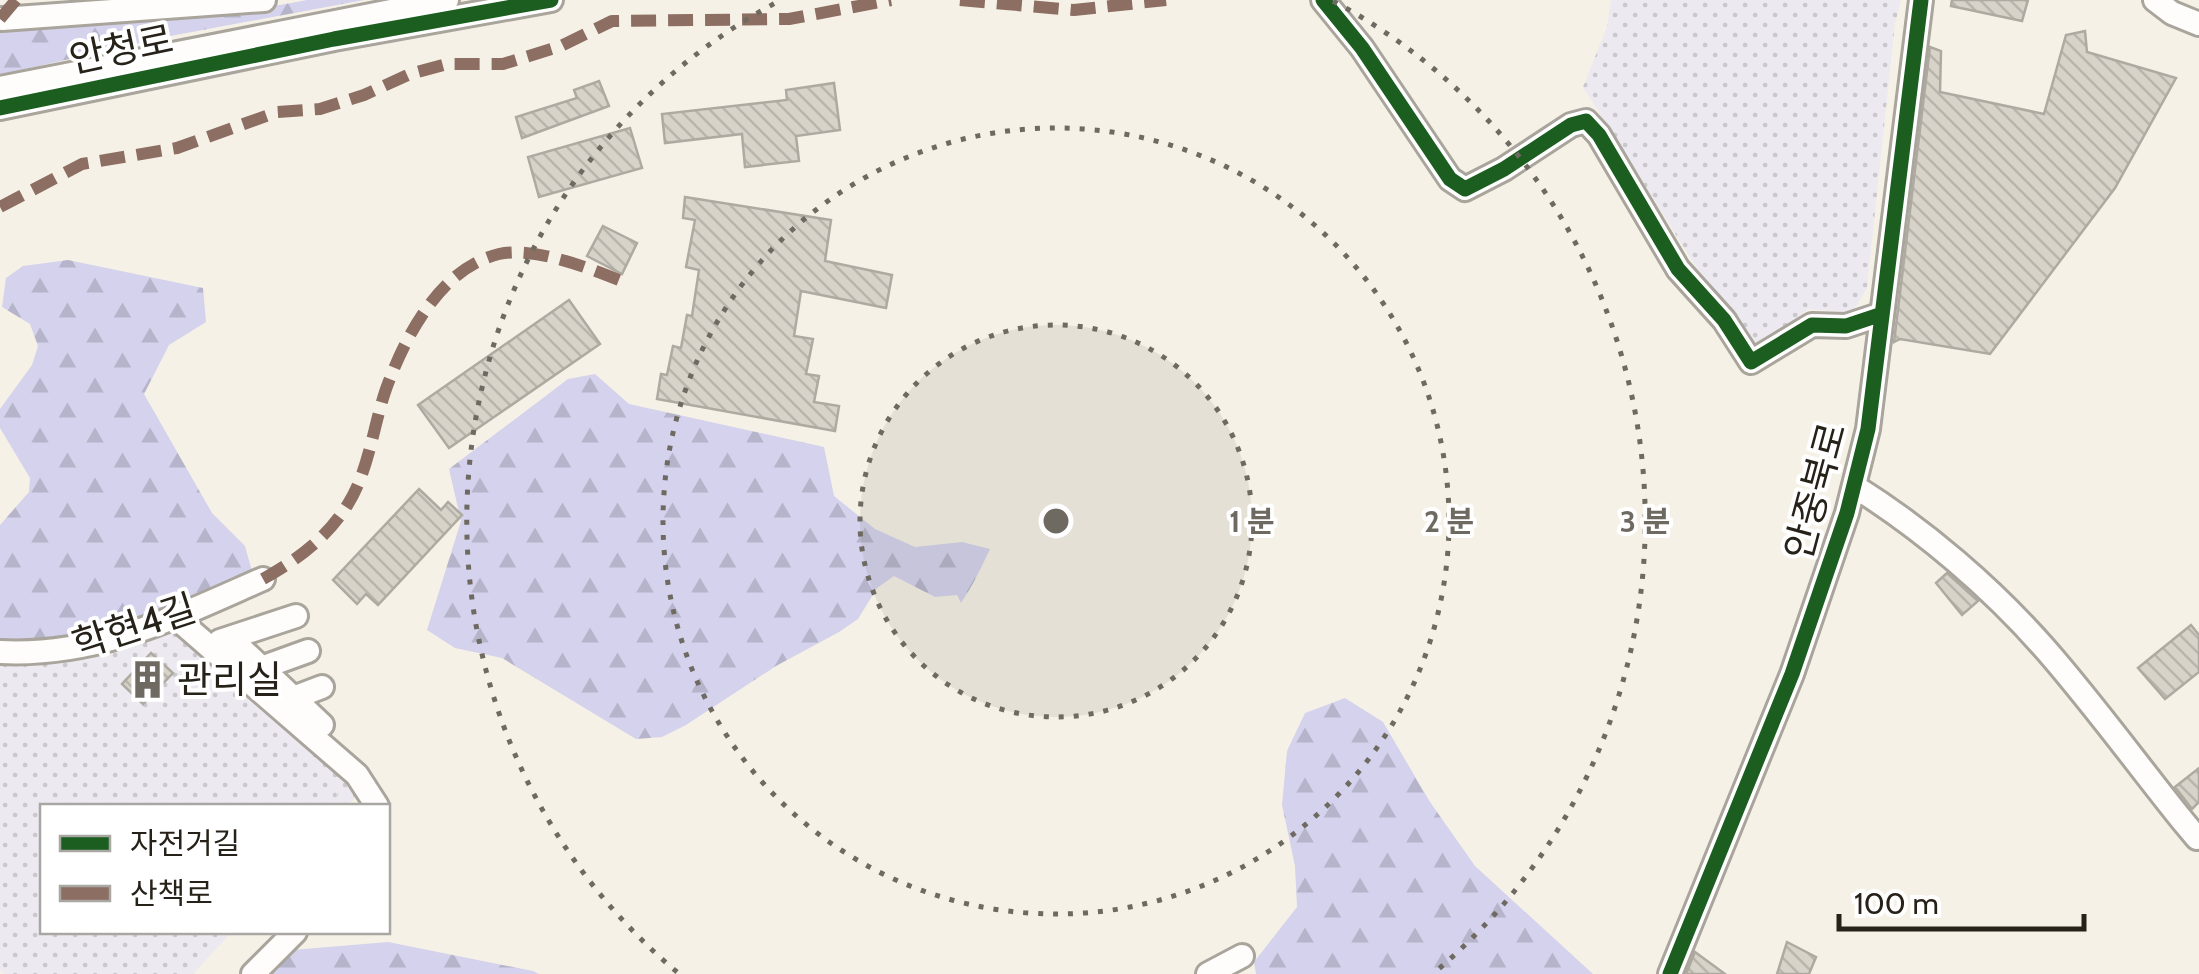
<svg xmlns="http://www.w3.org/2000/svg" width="2199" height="974" viewBox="0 0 2199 974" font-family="Cabin,'Noto Sans KR',sans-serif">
  <defs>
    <pattern id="forest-firs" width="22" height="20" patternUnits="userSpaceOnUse" patternTransform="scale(2.5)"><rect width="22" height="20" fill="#d4d2ec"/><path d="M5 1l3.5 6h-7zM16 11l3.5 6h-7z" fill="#b6b4ca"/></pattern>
    <pattern id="park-dots" width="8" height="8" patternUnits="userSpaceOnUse" patternTransform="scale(2.5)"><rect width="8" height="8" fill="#eceaf0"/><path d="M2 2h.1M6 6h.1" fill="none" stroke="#cac8cd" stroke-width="1.8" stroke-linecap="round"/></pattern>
    <pattern id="building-back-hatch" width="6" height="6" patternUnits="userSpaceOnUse" patternTransform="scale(2.5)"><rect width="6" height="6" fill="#d8d3c9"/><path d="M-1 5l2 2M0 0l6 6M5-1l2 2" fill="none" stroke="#b9b5ac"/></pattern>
  </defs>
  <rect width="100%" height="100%" fill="#f6f1e6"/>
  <path fill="url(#forest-firs)" d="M307,0H364L165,37L0,75V26L280,5Z
    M68,260L203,288L206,322L169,345L144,394L212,513L245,546L253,575C169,607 91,643 0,639V525L29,492L30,478L0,428V409L32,365L38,346L30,324L2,307L6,278L23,266Z
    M595,374L629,404L824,447L834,496L875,529L915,547L962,542L990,549C981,568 972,587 961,603L957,595L935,597L894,576L877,588L858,619L839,632L776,666L686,725L662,737L636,739L502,658L455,648L427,630L461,521L449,469L568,379Z
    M1345,698L1383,722L1430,802L1475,866L1593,974H1256L1254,962L1297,907L1295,866L1282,805L1287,751L1305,713Z
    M388,942L533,971L539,974H268L292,950Z"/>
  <path fill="url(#park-dots)" d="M1611,0H1901L1895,24L1867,288L1852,313L1808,309L1754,352L1703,278L1583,87L1607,27Z
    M162,612L352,785L355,798L347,806H42V932H232L193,974H4L0,970V643L72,640Z"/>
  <path fill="url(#building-back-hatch)" stroke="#aeaaa1" stroke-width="2.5" d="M1952,0H2028L2022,21L1951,6Z
    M2085,31L2087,52L2176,78L2115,188L1990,354L1900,339L1894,342L1930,47L1941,51L1940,92L2044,114L2066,35Z
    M599,81L609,106L522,138L516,117L577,98L574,90Z
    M834,83L840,130L796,136L799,161L745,167L742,134L665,143L662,114L787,100L786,90Z
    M630,128L642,168L539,197L528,157Z
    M685,197L831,220L825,261L892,275L886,308L801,291L794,336L813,339L806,374L819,376L814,402L839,406L835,431L657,399L661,374L667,375L673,346L681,348L687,315L692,316L699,270L686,267L695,220L683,218Z
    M603,226L637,243L622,274L587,256Z
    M569,300L600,344L449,448L418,405Z
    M419,489L441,510L448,502L462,515L378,605L366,594L357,604L333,580Z
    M1947,573L1978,601L1962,615L1936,583Z
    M2191,625L2199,635V672L2165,699L2138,668Z
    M151,653L173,673L143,704L122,684Z
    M2199,768V802L2192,809L2175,787Z
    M1787,942L1816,957L1809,974H1777Z
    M1695,952L1725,974H1686Z"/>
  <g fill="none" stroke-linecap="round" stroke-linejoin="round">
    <defs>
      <path id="minor" d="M1323,0L1362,48L1450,179L1465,189L1504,169L1571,125L1586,121L1599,135L1678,269L1724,320L1751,362L1812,325L1846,326L1882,314
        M2155,0L2172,13L2199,24
        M2,19L264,0
        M0,88L447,0
        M0,108L334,39L551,0
        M1854,486C1924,530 1992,588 2047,651C2094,705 2137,764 2182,820L2197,838L2199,836
        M175,617L357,775L377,806
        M230,638L322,725
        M220,641L296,616
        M0,652C98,657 176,617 263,579
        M261,668L308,651
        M293,698L322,687
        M253,974L295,932
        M1208,974L1242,956
        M1670,974L1792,674L1847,513L1868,429L1921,0"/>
    </defs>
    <use href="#minor" stroke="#a9a59c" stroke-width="28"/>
    <path stroke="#e0ddda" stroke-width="2.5" stroke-dasharray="2.5 8" stroke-linecap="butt" d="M335,806L339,787"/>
    <use href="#minor" stroke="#fefdfb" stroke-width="22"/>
    <path stroke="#8d6e63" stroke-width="12" stroke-dasharray="25 12" stroke-linecap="butt" d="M960,0L1074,10L1166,0
      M0,19L16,0
      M0,207L82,164L177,148L277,112L320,109L364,95L410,74L447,64H503L561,46L612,21L789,19L891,0
      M263,579C297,560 327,538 348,504C369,470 373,427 386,389C405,337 440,268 499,254C535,246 591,269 624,282"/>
    <defs>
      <path id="cycleway" d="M1323,0L1362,48L1450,179L1465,189L1504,169L1571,125L1586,121L1599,135L1678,269L1724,320L1751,362L1812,325L1846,326L1882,314
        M0,108L334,39L551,0
        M1670,974L1792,674L1847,513L1868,429L1921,0"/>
    </defs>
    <use href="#cycleway" stroke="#fff" stroke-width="21"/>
    <use href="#cycleway" stroke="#1b5e20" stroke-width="15"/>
  </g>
  <circle cx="1056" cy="521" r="196" fill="#6f6a61" fill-opacity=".12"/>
  <g fill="none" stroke="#6f6a61" stroke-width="5" stroke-dasharray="5 10">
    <circle cx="1056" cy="521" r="196"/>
    <circle cx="1056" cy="521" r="393"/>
    <path d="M677 972A589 589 0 0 1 779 1M1333 1A589 589 0 0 1 1435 972"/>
  </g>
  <defs>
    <symbol id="building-bare" viewBox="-9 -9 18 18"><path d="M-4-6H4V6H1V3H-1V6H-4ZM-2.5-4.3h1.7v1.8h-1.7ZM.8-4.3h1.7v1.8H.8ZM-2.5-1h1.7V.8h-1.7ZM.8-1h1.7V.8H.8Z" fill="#6f6a61" stroke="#fff" stroke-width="2.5" paint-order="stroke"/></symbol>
  </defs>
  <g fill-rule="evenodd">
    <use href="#building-bare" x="120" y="652" width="55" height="55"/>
  </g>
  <g text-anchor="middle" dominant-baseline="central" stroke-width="8" stroke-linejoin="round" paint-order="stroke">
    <g font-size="38" fill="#272219" stroke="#fff">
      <text transform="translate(121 49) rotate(-12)">안청로</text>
      <text transform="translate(1815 491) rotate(-75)">안중북로</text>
      <text transform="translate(134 626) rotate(-18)">학현4길</text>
    </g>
    <g font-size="38" fill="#272219" stroke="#fff" text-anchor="start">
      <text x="177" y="679">관리실</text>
    </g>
  </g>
  <circle cx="1056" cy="521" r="15" fill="#6f6a61" stroke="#fff" stroke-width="5"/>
  <g font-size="30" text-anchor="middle" font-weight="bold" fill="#6f6a61" stroke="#fff" stroke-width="8" stroke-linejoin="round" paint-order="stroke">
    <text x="1252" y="532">1 분</text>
    <text x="1449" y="532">2 분</text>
    <text x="1645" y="532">3 분</text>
  </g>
  <rect x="40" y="804" width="350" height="130" fill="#ffffff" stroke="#a9a7a3" stroke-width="2.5"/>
  <rect x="60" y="836" width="50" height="15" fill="#1b5e20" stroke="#a9a7a3" stroke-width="2.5"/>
  <text x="130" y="854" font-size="30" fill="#272219">자전거길</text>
  <rect x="60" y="886" width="50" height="15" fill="#8d6e63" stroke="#a9a7a3" stroke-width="2.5"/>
  <text x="130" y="904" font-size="30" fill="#272219">산책로</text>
  <path d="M1839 914v15h245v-15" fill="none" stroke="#272219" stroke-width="5"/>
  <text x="1854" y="914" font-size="30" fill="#272219" stroke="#ffffff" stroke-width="8" paint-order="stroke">100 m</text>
</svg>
